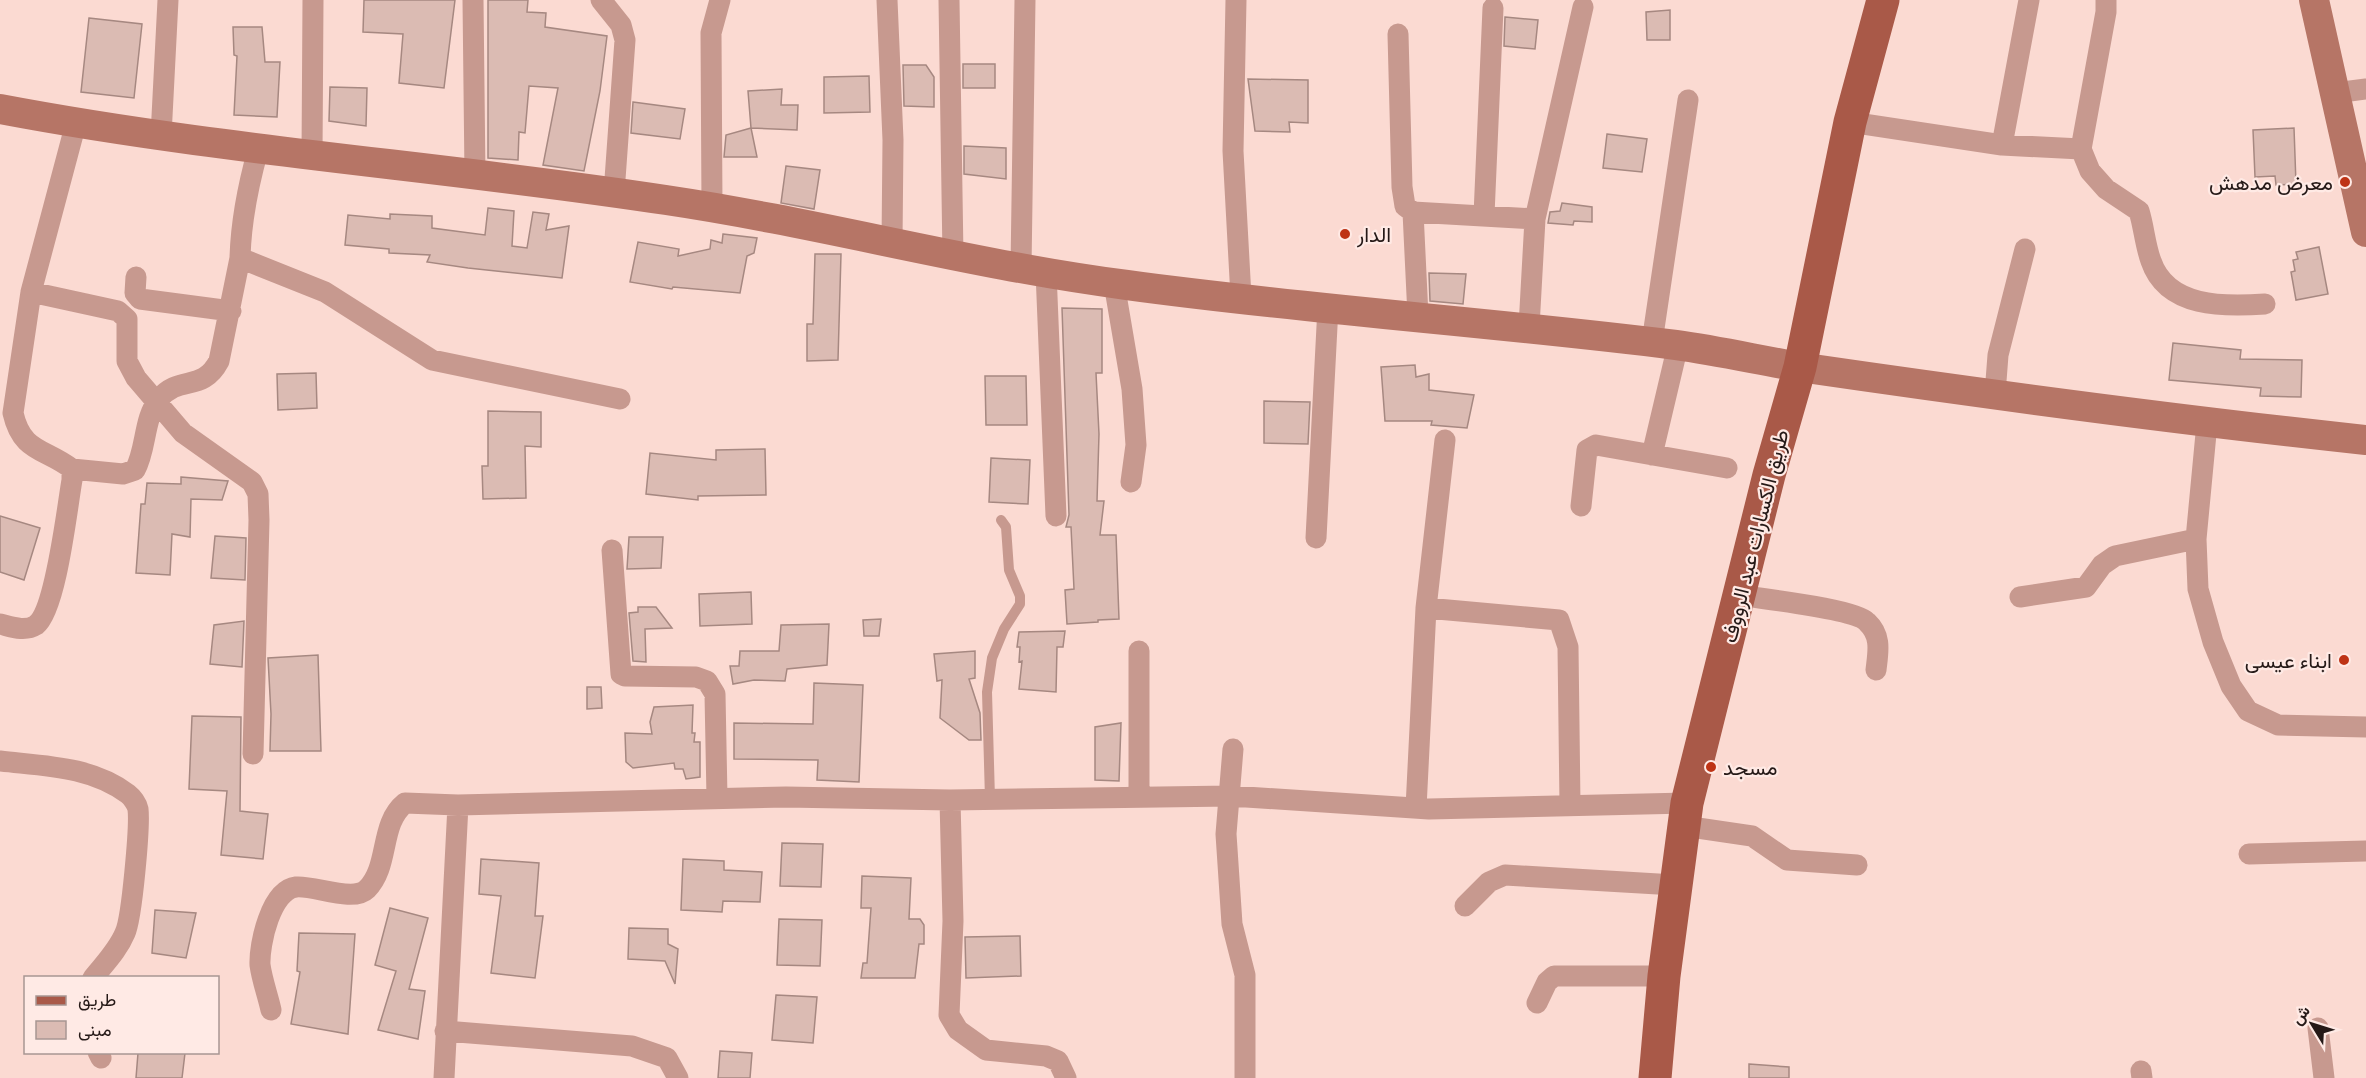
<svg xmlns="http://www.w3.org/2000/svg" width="2366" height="1078" viewBox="0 0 2366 1078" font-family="'Public Sans',Vazirmatn,sans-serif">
  <rect width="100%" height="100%" fill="#fbdad2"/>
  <path fill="#dbbbb3" stroke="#a68881" stroke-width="1.5" d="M364,0H455L444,88L399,83L403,34L363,32Z
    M488,0H528L527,12L546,13L545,27L607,36L600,91L584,171L543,165L558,88L529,86L525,133L519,132L518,160L488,158Z
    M1670,10V40H1647L1646,12Z
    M1505,17L1538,20L1535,49L1504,46Z
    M89,18L142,24L134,98L81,92Z
    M233,27H262L265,62H280L277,117L234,115L237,56L234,55Z
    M963,64H995V88H963Z
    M903,65H926L934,77V107L904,106Z
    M869,76L870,112L824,113V77Z
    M1248,79L1308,80V123L1289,122L1290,132L1255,131Z
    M330,87L367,88L366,126L329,121Z
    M782,89L781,105H798L797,130L751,128L748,91Z
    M633,102L685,109L680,139L631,133Z
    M751,128L757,157H724L726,135Z
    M2294,128L2296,184L2276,185L2275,176L2255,177L2253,130Z
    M1607,134L1647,139L1642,172L1603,168Z
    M964,146L1006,148V179L964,174Z
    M786,166L820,170L814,209L781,203Z
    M1562,203L1592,207V222L1574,221L1573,225L1548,223L1550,212L1560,211Z
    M488,208L514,211L512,246L527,248L533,212L549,214L546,230L569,226L562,278L468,268L427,262L430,255L389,253V249L345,245L348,215L390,219V214L432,216V228L485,235Z
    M723,234L757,238L754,253L747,256L740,293L673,287L672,289L630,282L638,242L679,249L678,256L710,249L711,240L722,243Z
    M2319,247L2328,294L2296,300L2291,272L2295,271L2293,260L2298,259L2296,252Z
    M815,254H841L838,360L807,361V324H813Z
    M1429,273L1466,274L1463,304L1430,301Z
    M1062,308L1102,309V373H1096L1099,434L1097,501H1104L1100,535H1116L1119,619L1098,620V622L1067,624L1065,590L1074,589L1071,527H1066L1069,515Z
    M2173,343L2241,350L2240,359L2302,360L2301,397L2260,396L2261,388L2169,380Z
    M1415,365L1416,377L1429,374V390L1474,395L1467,428L1431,425L1432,421H1385L1381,367Z
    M316,373L317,408L278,410L277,374Z
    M985,376H1026L1027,425H986Z
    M1264,401L1310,402L1308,444L1264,443Z
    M488,411L541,412V447L525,446L526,498L483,499L482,466H488Z
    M765,449L766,495L698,496V500L646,494L650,453L716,460V450Z
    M991,458L1030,460L1028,504L989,502Z
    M181,477L228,481L222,500L191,499L190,537L172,534L170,575L136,573L141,504H145L147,483L181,484Z
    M0,516L40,528L24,580L0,572Z
    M215,536L246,538L245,580L211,578Z
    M629,537H663L661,568L627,569Z
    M751,592L752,624L700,626L699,594Z
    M638,607H656L672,628L645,629L646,662L633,661L629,613L638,612Z
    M881,619L879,636H864L863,620Z
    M244,621L242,667L210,664L214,625Z
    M829,624L827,665L787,669L785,681L754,680L733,684L730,666H739L740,651H779L781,625Z
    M1065,631L1063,647H1057L1056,692L1019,689L1022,661L1019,662L1020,647H1017L1019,632Z
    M975,651V678L969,679L980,713L981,740H969L940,718L942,680L937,681L934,654Z
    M318,655L321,751H270L271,714L268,658Z
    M814,683L863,685L859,782L817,780L818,760L734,759V723L813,724Z
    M587,687H601L602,708L587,709Z
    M693,705L692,733H695L694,742H700V777L686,779L683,769H675L674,763L633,768L626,762L625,733L652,734L650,722L654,707Z
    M192,716L241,717L240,811L268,814L263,859L221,855L227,791L189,789Z
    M1121,723L1119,781L1095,780V727Z
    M782,843L823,844L821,887L780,886Z
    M481,859L539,863L535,916H543L535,978L491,973L501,896L479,894Z
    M683,859L724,861V870L762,872L760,902L723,901L722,912L681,910Z
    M862,876L911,878L909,919H920L924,925V944H919L915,978H861L863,963H867L871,908H861Z
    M390,908L428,918L409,989L425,991L418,1039L378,1030L396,971L375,965Z
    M155,910L196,913L186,958L152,953Z
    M779,919L822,920L820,966L777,965Z
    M629,928L668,929V944L678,949L675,984L665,961L628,959Z
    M299,933L355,934L348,1034L291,1024L300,972L297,971Z
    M1020,936L1021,976L966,978L965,937Z
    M776,995L817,997L813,1043L772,1040Z
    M720,1051L752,1053L750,1078H718Z
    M138,1053H185L182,1078H136Z
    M1749,1064L1789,1067V1078H1749Z"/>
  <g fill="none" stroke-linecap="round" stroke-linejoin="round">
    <path stroke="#c7998f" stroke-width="10" d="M990,799L987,692L992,658L1004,629L1020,604V596L1009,570L1006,527L1001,520"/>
    <path stroke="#c7998f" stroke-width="21" d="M473,0L475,176
      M601,0L621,25L625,40L614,193
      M887,0L893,140L892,242
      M949,0L953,256
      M1236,0L1233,151L1241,297
      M1398,34L1402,187L1405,206L1413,212L1535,219
      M2335,93L2366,89
      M1850,122L2002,145L2081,149L2090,171L2106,189L2139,211C2144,227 2145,245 2151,261C2167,308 2224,307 2265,304
      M161,136L168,0
      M2002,145L2029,0
      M2081,149L2106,12V0
      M258,150C248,186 241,220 240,258L325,292L432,360L620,399
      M312,156L313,0
      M712,207L711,33L720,0
      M1413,212L1418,316
      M1484,215L1493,8
      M1021,268L1025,0
      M1046,272L1056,516
      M136,277L135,293L140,299L231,311
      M1114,283L1132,389L1136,445L1131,482
      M31,292L118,311L127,319V361L136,378L183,433L252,482L258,494L259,520L253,754
      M1529,327L1535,219L1583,7
      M1652,342L1688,100
      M1995,394L1998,355L2025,249
      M2207,423L2196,539L2198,589L2213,642L2231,686L2248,711L2278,725L2366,727
      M1652,455L1678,345
      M72,469L123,474L135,470C147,448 143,419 159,399C180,374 202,393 219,361L240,258
      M1581,506L1587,450L1596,445L1727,468
      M1316,538L1328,307
      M612,550L621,674L625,676L696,677L707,681L715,694L717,798
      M1739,595C1762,599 1855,609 1867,622C1882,636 1878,652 1876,670
      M2020,597L2086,587L2102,565L2115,556L2196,539
      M1426,608L1559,620L1568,647L1570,805
      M0,624C12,627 25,632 36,625C56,610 67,508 72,480V469C45,448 22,453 13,413L31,292L76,123
      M1233,749L1226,834L1232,924L1245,975V1078
      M0,761C44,766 91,766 128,794C132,797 137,804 138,809C140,826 132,918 125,933C118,950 105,963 93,978
      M1139,797V651
      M950,800L953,921L949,1015L958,1030L986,1050L1046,1056L1058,1061L1066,1078
      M1416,808L1426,608L1445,440
      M1684,826L1752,836L1787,860L1857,865
      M2249,854L2366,851
      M1465,906L1489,882L1505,875L1675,885
      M1537,1003L1547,982L1554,976H1664
      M271,1010C268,996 262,980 260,965C259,944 271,890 296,887C314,885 353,903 367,889C390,866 379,824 405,803L458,805L786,797L950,800L1231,796L1429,809L1687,803
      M2318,1028L2324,1078
      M445,1031L632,1046L667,1058L678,1078
      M98,1052L101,1058
      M2141,1071L2142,1078
      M444,1078L458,805"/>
    <path stroke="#b67566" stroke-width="30" d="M2314,0L2366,232
      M0,109C221,151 445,166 666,200C821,223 972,265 1127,285C1309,310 1493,322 1676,345C1720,351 1763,361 1806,368C1992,395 2179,420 2366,440"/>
    <path stroke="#a95948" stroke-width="33" d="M1655,1078L1664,976L1687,803L1769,475L1800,367L1850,122L1883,0"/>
  </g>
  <g fill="#be3315" stroke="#ffeae5" stroke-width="2">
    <circle cx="2345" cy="182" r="6"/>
    <circle cx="1345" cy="234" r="6"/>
    <circle cx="2344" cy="660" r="6"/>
    <circle cx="1711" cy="767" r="6"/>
  </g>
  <g text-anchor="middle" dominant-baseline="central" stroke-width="4.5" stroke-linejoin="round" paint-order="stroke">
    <g font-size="21" fill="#251917" stroke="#ffeae5" text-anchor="end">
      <text x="2333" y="182">معرض مدهش</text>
      <text x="1357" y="234" text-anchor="start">الدار</text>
      <text x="2332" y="660">ابناء عيسى</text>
      <text x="1723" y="767" text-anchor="start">مسجد</text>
    </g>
    <g font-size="21" fill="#251917" stroke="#ffeae5">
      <text transform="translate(1755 536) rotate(-76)">طريق الكسارات عبد الرووف</text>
    </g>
  </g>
  <rect x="24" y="976" width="195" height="78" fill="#ffeae5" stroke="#a89693" stroke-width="1.5"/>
  <rect x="36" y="996" width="30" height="9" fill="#a95948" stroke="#a89693" stroke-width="1.5"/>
  <text x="78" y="1006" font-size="18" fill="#251917">طريق</text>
  <rect x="36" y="1021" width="30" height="18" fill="#dbbbb3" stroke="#a89693" stroke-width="1.5"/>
  <text x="78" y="1036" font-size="18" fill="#251917">مبنى</text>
  <g transform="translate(2312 1024) rotate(308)" stroke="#ffeae5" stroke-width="4.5" paint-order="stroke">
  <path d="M0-4.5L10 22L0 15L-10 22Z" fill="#251917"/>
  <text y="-9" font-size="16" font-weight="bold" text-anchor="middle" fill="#251917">ش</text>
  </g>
</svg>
